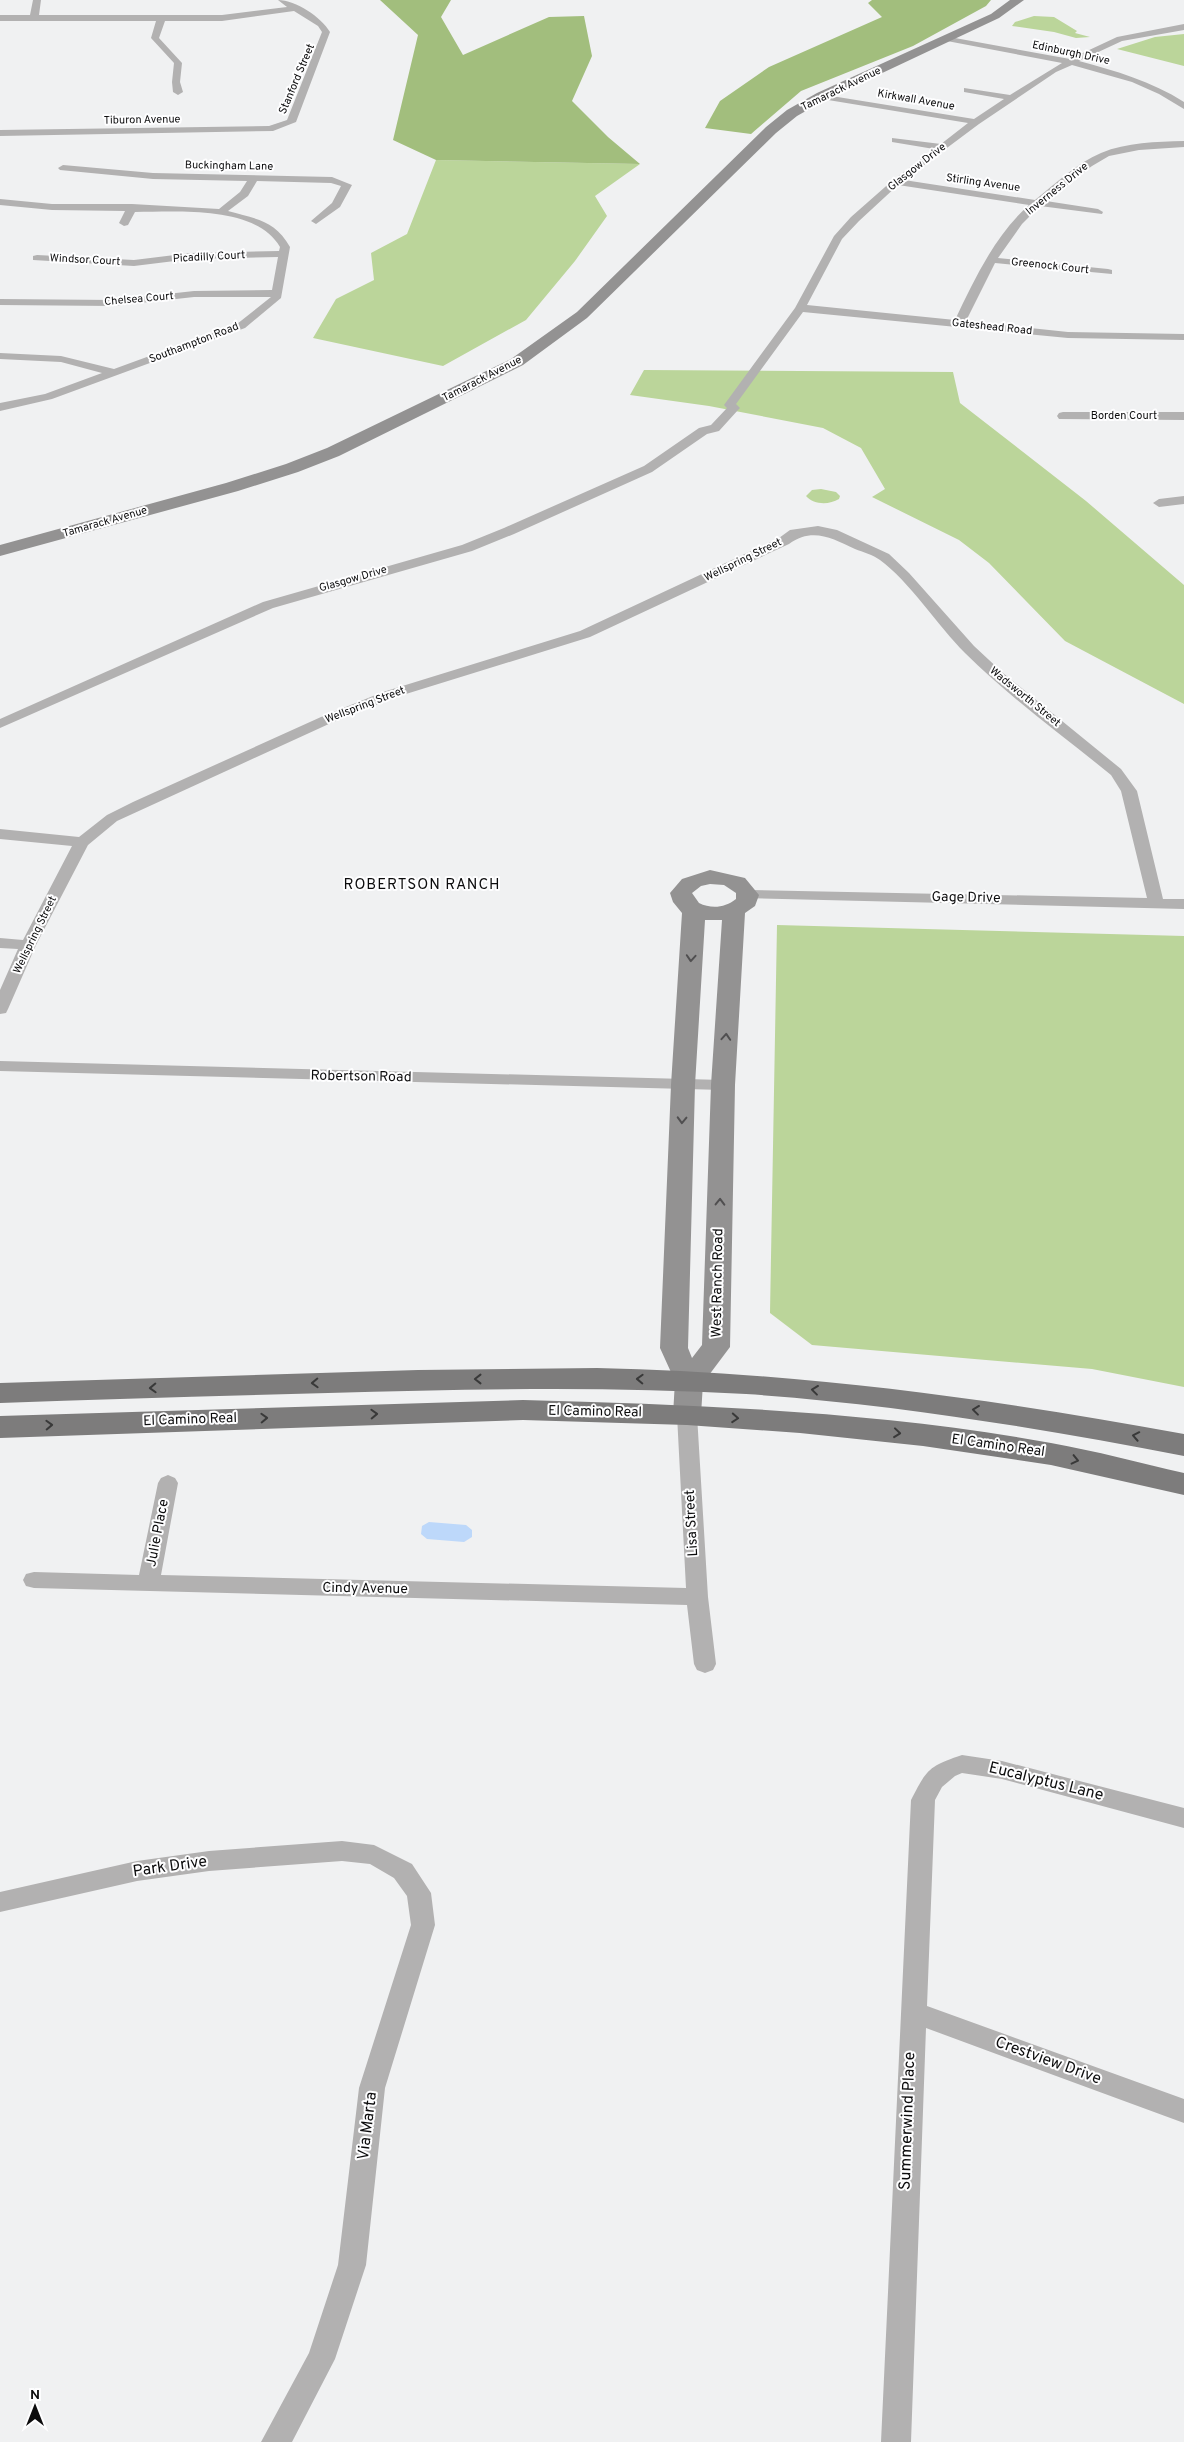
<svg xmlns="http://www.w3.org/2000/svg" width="1184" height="2442" viewBox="0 0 1184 2442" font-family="Overpass,sans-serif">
  <rect width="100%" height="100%" fill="#f0f1f2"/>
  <path fill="#bbd59a" d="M1034,16L1054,17L1077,31L1075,33L1090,37L1076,38L1054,32L1012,26L1015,22Z
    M1184,34V66L1117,49L1155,37Z
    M436,160L640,164L595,196L607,216L575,261L526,320L443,366L313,338L336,299L374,280L371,253L407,234Z
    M644,370L953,372L960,403L1086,501L1184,585V704L1065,641L989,563L959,540L872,497L885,489L861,448L823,428L709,406L630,395Z
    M821,489L836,492L840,496L839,499C829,505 814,505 806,496L812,490Z
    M777,925L1184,936V1387L1092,1369L812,1345L770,1313Z"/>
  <path fill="#a2be7d" d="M380,0H451L441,17L463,55L549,17L584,16L592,56L572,101L608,137L640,164L436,160L393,140L418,35Z
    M872,0H991L986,6L913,46L801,91L751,134L705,128L720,101L769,67L882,17L868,3Z"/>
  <path fill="#bdd8fa" d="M429,1522L466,1525L472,1530V1537L464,1542L427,1539L421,1534L422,1526Z"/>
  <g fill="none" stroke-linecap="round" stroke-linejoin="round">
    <path fill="#b2b1b1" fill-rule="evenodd" d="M33,0H41L39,15H222L287,7L278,0C296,0 321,17 330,32L296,122L273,131L0,136V130L269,126L287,120L322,32L318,26L294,11L222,21H165L159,38L182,63L180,82L183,92L178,95L173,92L172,82L174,63L151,38L156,21H0V15H30Z
      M1184,24V30L1122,41L1079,61C1116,71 1151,81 1184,102V109L1159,94L1132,82L1072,65L1056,72L979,124L904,180L1035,200C1055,184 1077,163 1101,153C1127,142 1156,142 1184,141V147L1139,150L1109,156L1092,166L1046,201L1098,209L1103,212L1102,214L1040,206L1022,224L998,258L1108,269L1112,270V274L995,263L966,321L1068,332L1184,334V340L1068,338L803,312L736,404L740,408L738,410L719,431L707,434L652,472L514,534L472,551L273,608L0,728V719L263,602L462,545L504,528L644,466L699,428L711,425L727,408L724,405L795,308L834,236L851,217L893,180L934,149L892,142V138L941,144L968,123L822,99L819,98V94L974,119L1004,99L964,92V88L1010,95L1062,63L947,41L943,38L944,36L1070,59L1117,37ZM898,185L1029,205C995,235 974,280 955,320L807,305L842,239L859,221Z
      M63,165L153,173L332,177L352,185L340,207L316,224L311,221L332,203L341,186L331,183L257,181L248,196L228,211C256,219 275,220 290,247L281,298L245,328L52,399L0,411V403L45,394L102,373L61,362L0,359V353L61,356L114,369L237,324L271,297H194L113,306L0,305V299L113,300L194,291L272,290L278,257L191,259L134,266L33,260V256L37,255L134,260L191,253L279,251L280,247C256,205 177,212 135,212L128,225L124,226L119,223L125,211L52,210L0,205V199L52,204H132L219,209L240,192L247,181L153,179L60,170L58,168Z
      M1063,412H1184V420L1059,419L1057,416L1059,413Z
      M1184,496V504L1159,507L1153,503L1159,499Z
      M818,526L837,530L889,554L909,573L974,646L1003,673L1121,769L1137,791L1163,899H1184V909L742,898L740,895L742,892L748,890L1147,898L1121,791L1111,775C1062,735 1009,697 965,653C938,626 909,581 880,560C873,555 863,552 855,549C832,538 812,527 789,544L590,637L393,698L331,723L117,821L88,845L36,945L8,1009L6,1013L0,1014V990L18,949L0,948V938L23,940L72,846L0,839V829L79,837L107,815L133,802L321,717L383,692L580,631L779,538L790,530Z
      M0,1061L723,1080L729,1081L732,1085L729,1089L723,1090L0,1071Z
      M687,1408L694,1410L697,1415L708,1597L716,1664L713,1670L705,1673L697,1670L694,1664L687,1605L34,1588L26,1586L23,1580L26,1574L34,1572L139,1575L158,1483L161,1478L168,1475L175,1478L178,1483L161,1575L686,1588L677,1415L680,1410Z
      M962,1755L1002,1761L1184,1808V1828L1002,1779L962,1773L955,1776L942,1787L935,1800L927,2006L1184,2099V2123L926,2028L911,2442H881L911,1800C927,1769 929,1766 962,1755Z
      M342,1841L374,1845L412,1864L431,1893L435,1925L385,2088L366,2265L335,2359L292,2442H261L309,2353L338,2265L359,2088L411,1925L407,1896L394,1878L370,1864L342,1861L209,1871L137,1881L0,1912V1892L137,1861L209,1851Z"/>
    <path fill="#939292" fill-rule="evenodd" d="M1010,0H1024L999,18L827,99L797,116L776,133L587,318L523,365L339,456L298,472L238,491L0,556V545L226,483L286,464L327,448L511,359L577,312L766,127L787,110L817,93L991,14Z
      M710,870L745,878L759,895L755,906L745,913L735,1085L730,1347L703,1383L701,1415L697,1422L687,1425L677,1422L673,1415L675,1381L660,1348L671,1085L682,913L673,902L670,893L682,879ZM710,884L724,885L736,893V899C725,908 711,909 699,903L692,893L701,886ZM705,920H722L711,1085L702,1345L692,1358L688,1348L695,1085Z"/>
    <path fill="#7d7c7c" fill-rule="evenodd" d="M597,1368C795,1372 989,1398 1184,1434V1456C1039,1428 894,1404 746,1394C607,1386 468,1389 328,1393C219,1396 109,1399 0,1403V1383L418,1370Z
      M523,1400C700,1405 877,1411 1051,1443C1096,1451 1140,1463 1184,1473V1495L1051,1465L923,1446L800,1433L687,1425L523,1420L0,1438V1416Z"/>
  </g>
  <defs><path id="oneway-chevron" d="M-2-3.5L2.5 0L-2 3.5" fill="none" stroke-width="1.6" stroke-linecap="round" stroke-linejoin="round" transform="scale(1.25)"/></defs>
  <g stroke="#504f50">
    <use href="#oneway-chevron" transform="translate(691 958) rotate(94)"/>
    <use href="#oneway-chevron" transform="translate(726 1037) rotate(-86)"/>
    <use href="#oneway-chevron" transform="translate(682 1120) rotate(92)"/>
    <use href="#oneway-chevron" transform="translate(720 1202) rotate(-89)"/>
  </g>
  <g stroke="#393939">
    <use href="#oneway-chevron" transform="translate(478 1379) rotate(180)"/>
    <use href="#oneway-chevron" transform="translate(640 1379) rotate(-178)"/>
    <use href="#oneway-chevron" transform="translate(315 1383) rotate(178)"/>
    <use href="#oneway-chevron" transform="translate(153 1388) rotate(178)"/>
    <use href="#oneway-chevron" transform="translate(815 1390) rotate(-173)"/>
    <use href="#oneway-chevron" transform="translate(976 1410) rotate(-173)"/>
    <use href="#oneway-chevron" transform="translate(374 1414) rotate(-2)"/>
    <use href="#oneway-chevron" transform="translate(264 1418) rotate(-2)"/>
    <use href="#oneway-chevron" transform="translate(735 1418) rotate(4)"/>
    <use href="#oneway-chevron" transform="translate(49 1425) rotate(-2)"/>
    <use href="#oneway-chevron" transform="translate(897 1433) rotate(6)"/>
    <use href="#oneway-chevron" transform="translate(1136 1436) rotate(-169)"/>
    <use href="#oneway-chevron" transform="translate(1075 1460) rotate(13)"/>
  </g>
  <g text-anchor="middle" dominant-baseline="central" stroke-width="4" stroke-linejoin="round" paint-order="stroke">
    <g font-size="11" fill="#0c0c0d" stroke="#fefeff">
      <text transform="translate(1071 53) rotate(12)">Edinburgh Drive</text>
      <text transform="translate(297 79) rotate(-67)">Stanford Street</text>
      <text transform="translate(841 89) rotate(-26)">Tamarack Avenue</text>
      <text transform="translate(916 100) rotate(10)">Kirkwall Avenue</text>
      <text transform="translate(142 120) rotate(-1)">Tiburon Avenue</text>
      <text transform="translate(229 166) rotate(1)">Buckingham Lane</text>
      <text transform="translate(917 167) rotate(-38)">Glasgow Drive</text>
      <text transform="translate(983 183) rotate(8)">Stirling Avenue</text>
      <text transform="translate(1057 189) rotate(-39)">Inverness Drive</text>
      <text transform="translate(209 257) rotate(-3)">Picadilly Court</text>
      <text transform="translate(85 260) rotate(3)">Windsor Court</text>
      <text transform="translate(1050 266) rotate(6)">Greenock Court</text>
      <text transform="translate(139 299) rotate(-5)">Chelsea Court</text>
      <text transform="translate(992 327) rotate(6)">Gateshead Road</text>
      <text transform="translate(194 343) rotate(-21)">Southampton Road</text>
      <text transform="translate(482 379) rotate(-27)">Tamarack Avenue</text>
      <text x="1124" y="416">Borden Court</text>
      <text transform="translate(105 522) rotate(-16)">Tamarack Avenue</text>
      <text transform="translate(743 560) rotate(-26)">Wellspring Street</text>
      <text transform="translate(353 579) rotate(-16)">Glasgow Drive</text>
      <text transform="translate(1025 697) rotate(39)">Wadsworth Street</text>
      <text transform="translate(365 705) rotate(-21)">Wellspring Street</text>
      <text transform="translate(35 935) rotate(-64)">Wellspring Street</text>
    </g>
    <g font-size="14" fill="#0c0c0d" stroke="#fefeff">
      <text transform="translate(966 898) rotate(1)">Gage Drive</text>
      <text transform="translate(361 1077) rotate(1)">Robertson Road</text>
      <text transform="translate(718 1283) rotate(-89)">West Ranch Road</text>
      <text transform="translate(595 1412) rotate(1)">El Camino Real</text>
      <text transform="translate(190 1420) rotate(-2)">El Camino Real</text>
      <text transform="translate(998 1446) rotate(8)">El Camino Real</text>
      <text transform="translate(692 1523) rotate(-93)">Lisa Street</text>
      <text transform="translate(158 1533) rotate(-79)">Julie Place</text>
      <text transform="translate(365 1589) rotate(1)">Cindy Avenue</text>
    </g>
    <g font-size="15" letter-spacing="1" fill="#0c0c0d" stroke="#fefeff">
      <text x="422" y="885">ROBERTSON RANCH</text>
    </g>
    <g font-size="16" fill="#0c0c0d" stroke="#fefeff">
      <text transform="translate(1046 1782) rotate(14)">Eucalyptus Lane</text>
      <text transform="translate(170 1867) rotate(-8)">Park Drive</text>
      <text transform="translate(1048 2061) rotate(20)">Crestview Drive</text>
      <text transform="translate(908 2121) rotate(-88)">Summerwind Place</text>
      <text transform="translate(368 2126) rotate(-83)">Via Marta</text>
    </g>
  </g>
  <g transform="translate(35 2407)" stroke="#fefeff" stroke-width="4" paint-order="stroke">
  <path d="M0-4L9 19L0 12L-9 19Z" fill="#0c0c0d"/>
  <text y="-8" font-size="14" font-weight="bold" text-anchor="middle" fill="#0c0c0d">N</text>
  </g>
</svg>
